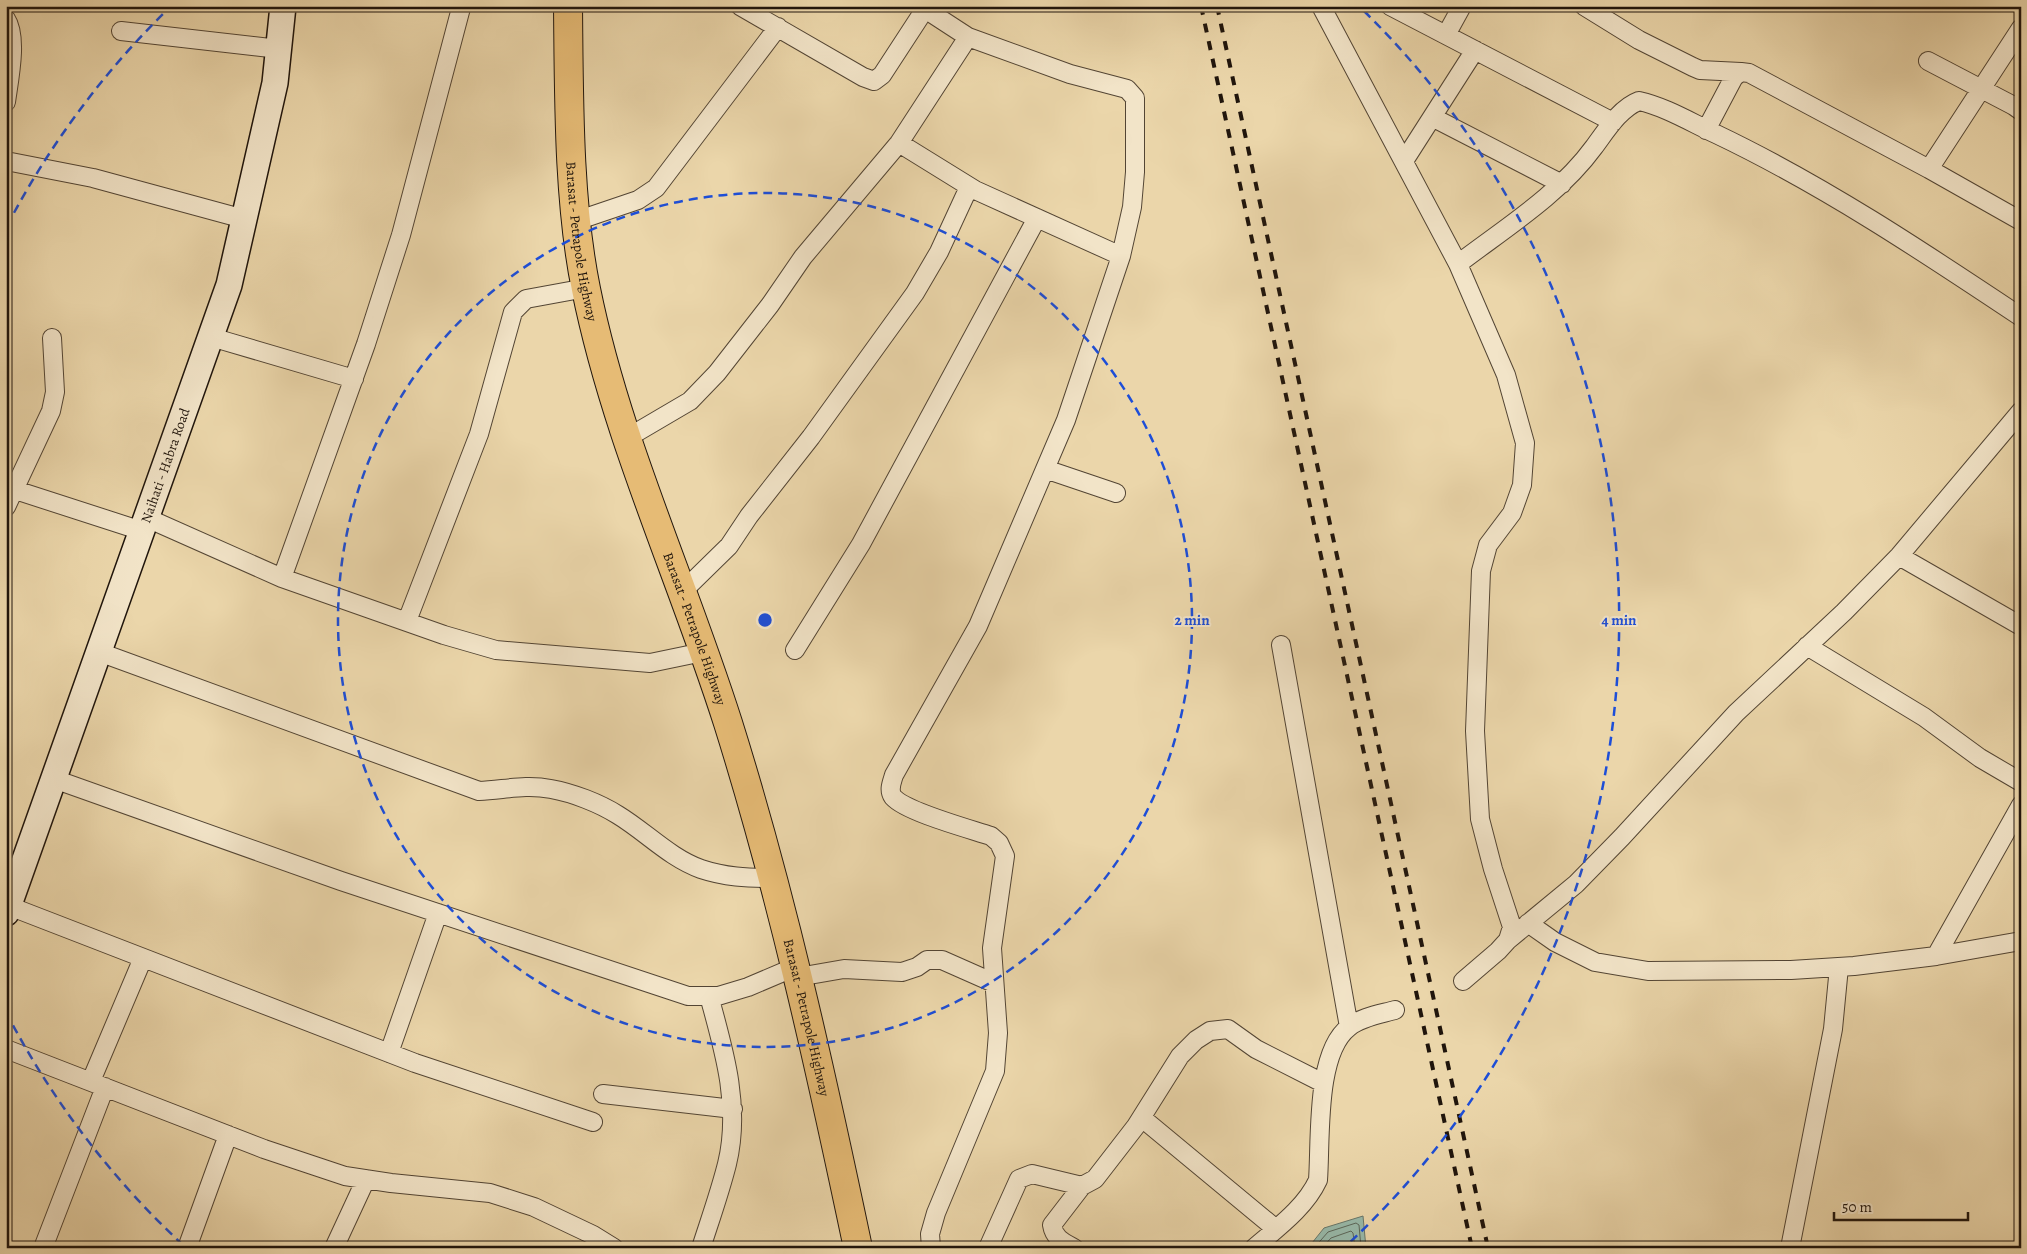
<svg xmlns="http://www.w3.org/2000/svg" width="2027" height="1254" viewBox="0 0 2027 1254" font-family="Alegreya,serif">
  <rect width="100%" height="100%" fill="#ebd6aa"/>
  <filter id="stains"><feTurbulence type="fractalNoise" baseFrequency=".004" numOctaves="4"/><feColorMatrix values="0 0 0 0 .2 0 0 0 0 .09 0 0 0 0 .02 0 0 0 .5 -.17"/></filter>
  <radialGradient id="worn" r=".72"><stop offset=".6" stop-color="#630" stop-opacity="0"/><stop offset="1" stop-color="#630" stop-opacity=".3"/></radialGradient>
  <path fill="#98b9a9" stroke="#68776a" d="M1363,1216L1366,1248H1308L1324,1228Z"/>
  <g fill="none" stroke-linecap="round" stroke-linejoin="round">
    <path stroke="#5c675a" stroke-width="1" d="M1314,1248L1328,1232L1356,1223L1359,1225L1361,1248
      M1322,1248L1331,1238L1351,1231L1353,1233L1355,1248"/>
    <defs>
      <path id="minor" d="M740,6L863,77L874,81L882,75L927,6
        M1321,6L1458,264L1506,375L1525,443L1522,485L1512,513L1488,545L1481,571L1475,731L1480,819L1493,869L1512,927L1508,940L1498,951L1463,981
        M1390,6L1613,122
        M1584,6L1639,40L1693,67L1700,70L1741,72
        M925,9L968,37L1070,74L1127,89L1135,98V172L1132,207L1121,256L1066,420L978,626L894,775C892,782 888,790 893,797C906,812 970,829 991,836L999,843L1005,856L992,948L998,1033L995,1071L936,1213L930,1234L931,1248
        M6,19C18,37 9,80 6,102
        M121,31L279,49
        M1446,35L1462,6
        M1928,61L2014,106L2021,111
        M1432,117L1562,184
        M1706,130L1734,77L1741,72L1749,73L1929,169L2021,221
        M899,143L975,190L1121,256
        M6,161L93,178L244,219
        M1404,161L1475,50
        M1929,169L2021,28
        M576,221L638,200L656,188L778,27
        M1458,264C1505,228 1559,195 1594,147C1606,131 1620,108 1639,101C1666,107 1692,123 1716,134C1823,185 1922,251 2021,317
        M211,337L354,379
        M627,438L690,401L717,373L770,305L803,257L899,143L968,37
        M1045,469L1116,493
        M6,487L142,531
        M6,507L51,411L55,392L52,338
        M147,518L282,578L444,635L496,650L650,663L703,652
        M1899,556L2021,626
        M282,578L366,344L401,235L461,8
        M682,592L729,546L749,516L811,437L915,293L939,252L969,187
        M407,621L479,434L513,312L526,299L586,288
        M1281,645L1349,1027
        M1807,646L1924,717L1980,758L2021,782
        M795,650L861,544L1037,218
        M99,652L479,791C504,790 525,784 551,789C573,793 599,803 618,815C646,832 670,858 701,869C725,877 747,878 772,878
        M54,779L341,881L688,996H718L748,987L795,967
        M9,906L415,1063L593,1122
        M1528,923L1555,942L1595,962L1648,971L1791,970L1854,966L1936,956L2021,941
        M1508,940L1576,884L1622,837L1736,713L1844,612L1899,556L2021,411
        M1936,956L2021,805
        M798,977L844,969L902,972L917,967L927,960H942L994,983
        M6,1049L264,1149L345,1176L391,1183L490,1193L534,1207L593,1235L614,1248
        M389,1053L438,913
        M91,1081L143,958
        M603,1094L733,1109
        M1142,1118L1276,1229
        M43,1248L105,1087
        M187,1248L228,1135
        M334,1248L366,1179
        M701,1248C710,1220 720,1192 727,1164C741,1107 724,1050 709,996
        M988,1248L1019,1179L1032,1174L1082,1186L1095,1179L1136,1126L1180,1056L1196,1040L1210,1031L1228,1029L1256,1049L1323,1083
        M1074,1248C1063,1242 1054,1238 1052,1225L1082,1186
        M1254,1248C1277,1228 1305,1208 1318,1180C1321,1140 1315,1053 1349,1027C1361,1017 1381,1014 1395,1010
        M1790,1248L1833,1029L1839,967"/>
      <g id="secondary">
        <path id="s1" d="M6,913L229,285L275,83L283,6"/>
      </g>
      <g id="trunk">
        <path id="s2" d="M568,6C569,96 568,201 586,289C616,438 682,578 728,723C782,895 821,1072 858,1248"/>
      </g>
    </defs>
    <use href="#minor" stroke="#534534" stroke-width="20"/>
    <use href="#secondary" stroke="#20150c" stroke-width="28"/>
    <use href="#trunk" stroke="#20150c" stroke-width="30"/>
    <use href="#minor" stroke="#f2e4c8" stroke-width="18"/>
    <use href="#secondary" stroke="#f2e4c8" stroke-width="25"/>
    <use href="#trunk" stroke="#e6bb75" stroke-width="28"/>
    <path stroke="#20150c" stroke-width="4" stroke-dasharray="9 9" stroke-linecap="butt" d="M1201,6L1472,1248
      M1217,6L1488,1248"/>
  </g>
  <g fill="none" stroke="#1d4ed8" stroke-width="2.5" stroke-dasharray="9 6">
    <circle cx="765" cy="620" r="427"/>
    <path d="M183 1245A854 854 0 0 1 7 1014M7 226A854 854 0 0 1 166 11M1364 11A854 854 0 0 1 1347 1245"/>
  </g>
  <g text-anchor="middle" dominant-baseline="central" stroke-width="4" stroke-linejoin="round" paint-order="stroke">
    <g font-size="14" fill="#20150c" stroke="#f2e4c8">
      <text stroke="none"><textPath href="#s2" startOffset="236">Barasat - Petrapole Highway</textPath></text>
      <text stroke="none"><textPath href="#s1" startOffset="475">Naihati - Habra Road</textPath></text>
      <text stroke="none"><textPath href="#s2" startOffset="641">Barasat - Petrapole Highway</textPath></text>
      <text stroke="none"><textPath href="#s2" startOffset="1046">Barasat - Petrapole Highway</textPath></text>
    </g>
  </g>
  <circle cx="765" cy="620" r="8" fill="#1d4ed8" stroke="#f2e4c8" stroke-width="2.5"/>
  <g font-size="15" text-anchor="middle" font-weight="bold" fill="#1d4ed8" stroke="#f2e4c8" stroke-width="4" stroke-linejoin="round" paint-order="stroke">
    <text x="1192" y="625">2 min</text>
    <text x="1619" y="625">4 min</text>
  </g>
  <rect width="2027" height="1254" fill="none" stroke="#ebd6aa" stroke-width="25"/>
  <rect x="8" y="8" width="2012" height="1239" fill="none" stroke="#20150c" stroke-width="2.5"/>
  <rect x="12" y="12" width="2002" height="1229" fill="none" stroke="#20150c"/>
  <path d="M1834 1212v8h134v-8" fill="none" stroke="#20150c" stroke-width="2.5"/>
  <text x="1842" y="1212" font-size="15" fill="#20150c" stroke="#f2e4c8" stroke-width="4" paint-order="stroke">50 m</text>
  <rect width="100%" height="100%" filter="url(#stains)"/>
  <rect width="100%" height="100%" fill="url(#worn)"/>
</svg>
